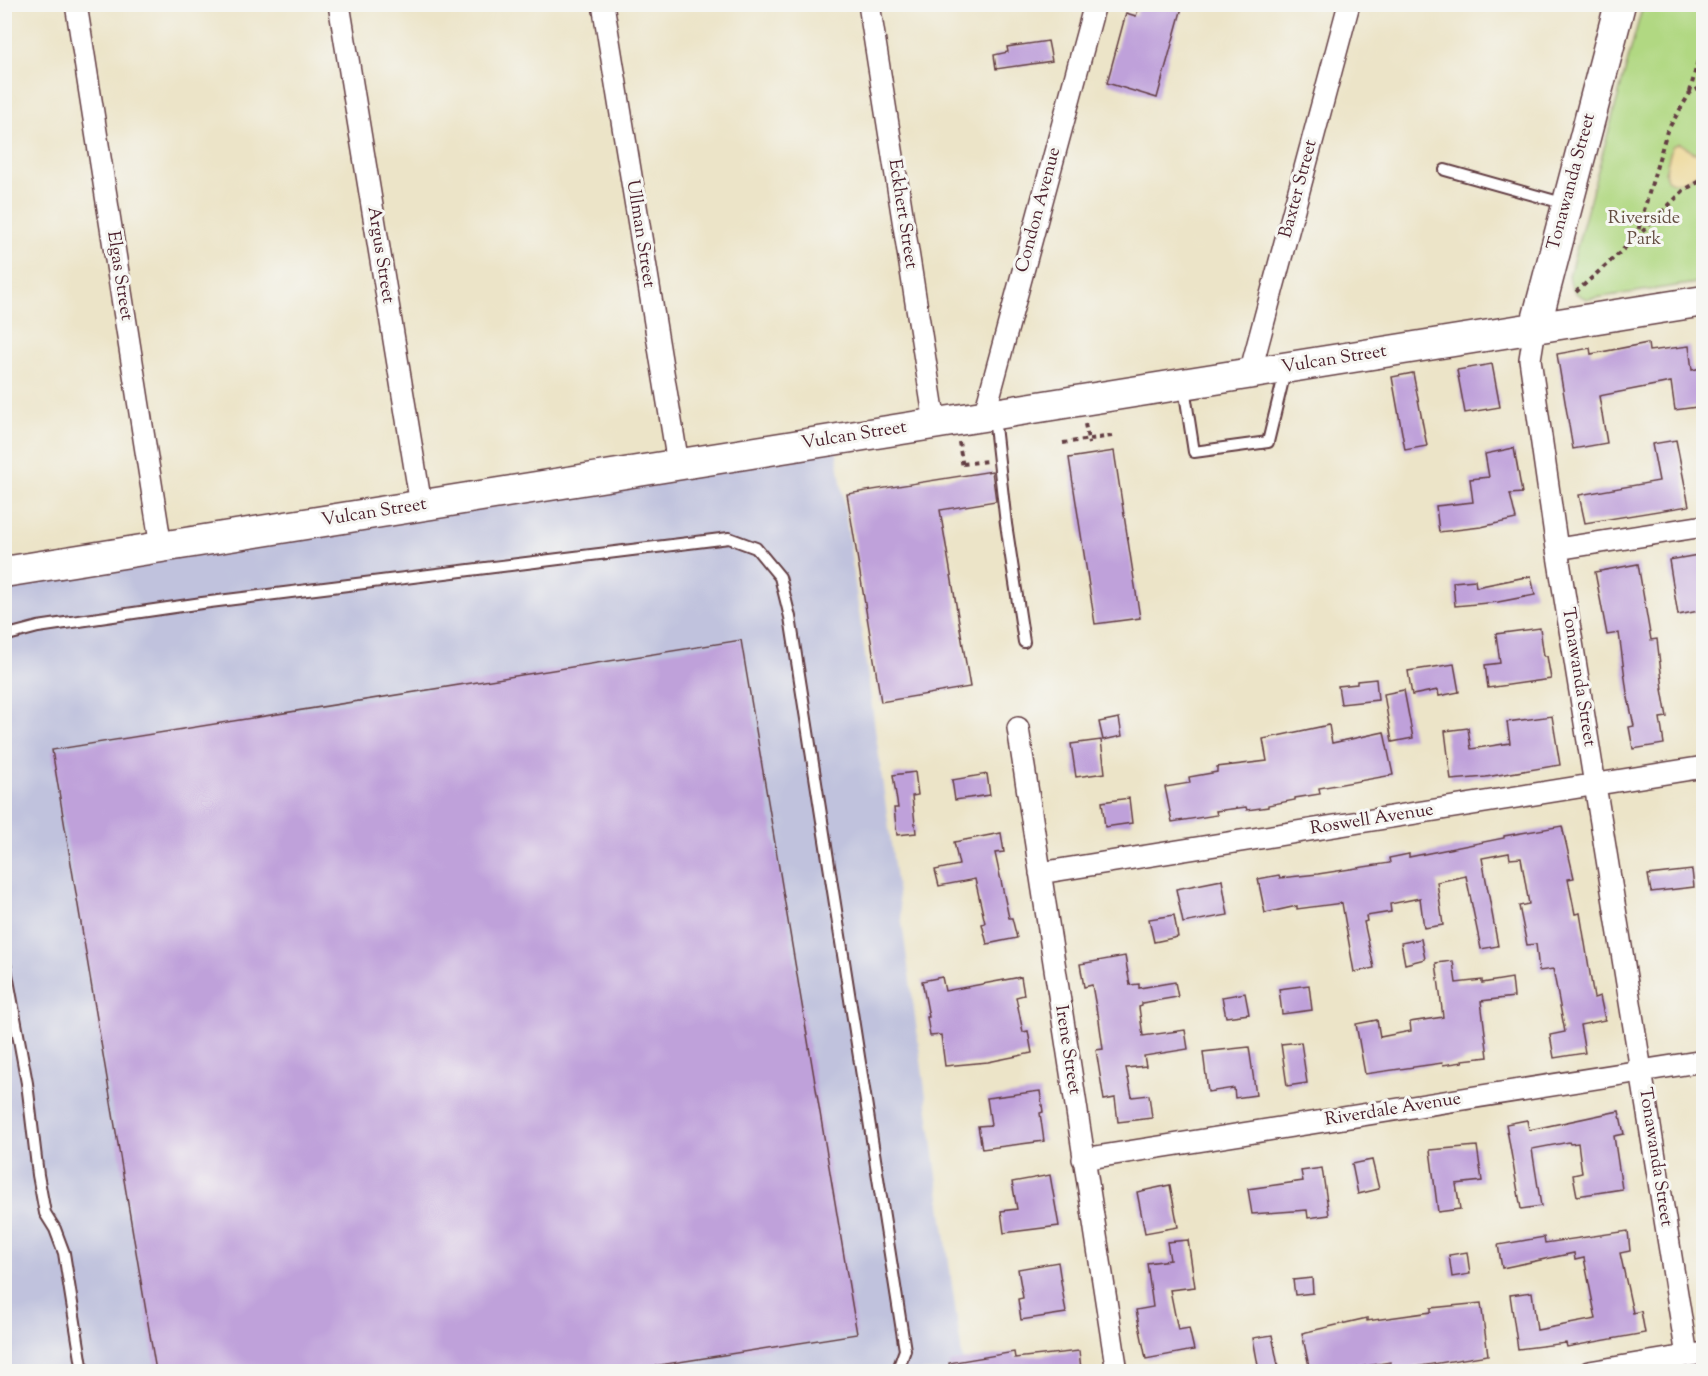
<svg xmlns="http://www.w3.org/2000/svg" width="1708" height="1376" viewBox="0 0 1708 1376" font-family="'Sorts Mill Goudy',serif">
  <rect width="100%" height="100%" fill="#f6f6f2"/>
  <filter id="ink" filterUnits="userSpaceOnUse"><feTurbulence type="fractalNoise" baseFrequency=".0167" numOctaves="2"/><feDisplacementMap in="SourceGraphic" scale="12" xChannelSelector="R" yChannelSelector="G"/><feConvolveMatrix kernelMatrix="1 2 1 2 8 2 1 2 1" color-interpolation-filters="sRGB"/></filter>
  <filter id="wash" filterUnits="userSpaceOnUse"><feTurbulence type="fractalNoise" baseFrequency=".008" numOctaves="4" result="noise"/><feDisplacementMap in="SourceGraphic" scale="24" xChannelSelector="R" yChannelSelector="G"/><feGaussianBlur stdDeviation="1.35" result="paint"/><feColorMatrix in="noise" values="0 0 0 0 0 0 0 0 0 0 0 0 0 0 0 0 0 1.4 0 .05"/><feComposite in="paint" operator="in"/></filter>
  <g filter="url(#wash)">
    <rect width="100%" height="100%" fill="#ece4c8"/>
    <path fill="#c0c2dd" d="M835,439L964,1371L5,1372V573Z"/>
    <path fill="#b1d882" stroke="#7e7c56" stroke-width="1.5" d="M1643,5H1703V282L1588,299C1575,295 1571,290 1569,276Z"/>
    <path fill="#eeda9e" stroke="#9c7c64" stroke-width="1.5" d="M1703,137V170C1691,177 1680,188 1667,179L1665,173L1672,146L1680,143L1694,153H1698Z"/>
    <g id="blocks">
      <path fill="#bfa1da" d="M1140,4H1183L1157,98L1107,83L1126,13L1136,16Z
        M1048,41L1052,61L996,69L994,55L1008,52L1007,47Z
        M1648,343L1649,351L1689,346L1692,370L1701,368L1704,406L1675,410L1671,382L1599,396L1607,443L1573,449L1557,354L1590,348L1591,354Z
        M1492,364L1500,407L1465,413L1457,370Z
        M1413,373L1427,446L1405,450L1392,377Z
        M1676,440L1689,506L1585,523L1579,495L1659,481L1652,444Z
        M1514,448L1522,493L1510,494L1516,519L1481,527L1439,532L1436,506L1473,502L1470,479L1489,477L1485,454Z
        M1114,451L1140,618L1095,624L1069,458Z
        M992,471L996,501L940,510L970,687L881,702L847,494Z
        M1704,554V610L1678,615L1669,560Z
        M1638,564L1651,640L1657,639L1663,689H1662L1667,717L1660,718L1664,744L1633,749L1629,727L1634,726L1627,693L1619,633L1607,635L1595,572Z
        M1531,576L1535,595L1498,602L1455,606L1453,582L1475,580L1476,587Z
        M1540,628L1544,656H1547L1551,679L1488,688L1485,665L1500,663L1496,634Z
        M741,640L857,1334L622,1371H156L52,750Z
        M1454,664L1459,692L1439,696L1438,690L1412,695L1408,671Z
        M1376,679L1378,700L1341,704L1338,686L1357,684V681Z
        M1404,690L1413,738L1392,742L1384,694Z
        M1552,716L1560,765L1486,777L1451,780L1445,731L1468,728L1471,749L1510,743L1507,722Z
        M1119,718L1122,736L1103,740L1099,722Z
        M1329,725L1332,743L1384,732L1393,775L1319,788L1320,794L1295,798V800L1268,805V807L1247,810L1246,807L1216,811L1217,815L1172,822L1165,787L1190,783L1189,777L1217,772V767L1267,761L1263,739Z
        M1101,740L1105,773L1076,777L1071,744Z
        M915,772L918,795L912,796L916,833L897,835L894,808H898L893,775Z
        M987,774L990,795L955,800L952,780Z
        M1129,798L1132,823L1105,827L1102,802Z
        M1562,826L1574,878L1568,879L1575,914L1580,913L1594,998L1600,996L1605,1020L1580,1025L1585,1053L1554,1058L1550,1035L1565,1032L1553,969L1539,971L1536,944L1527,945L1519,906L1529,904L1521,858L1510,859L1509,853L1482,858L1498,946L1481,949L1466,876L1437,882L1443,925L1424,928L1420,898L1390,904L1391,912L1366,916L1367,921L1364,922L1374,968L1354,972L1342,903L1297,909V906L1265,913L1258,879L1279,875L1280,878L1318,874L1390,863L1389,858L1409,854V857L1504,838V836Z
        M1001,833L1004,852L995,853L1009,918H1012L1017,938L987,944L982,924L985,923L975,879L939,886L935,870L959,865L954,842Z
        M1692,870L1694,887L1651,892L1648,875Z
        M1222,880L1228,915L1183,923L1176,889Z
        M1174,915L1178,937L1154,942L1149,919Z
        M1421,939L1425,959L1405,964L1401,943Z
        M1125,956L1130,985L1139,984V988L1175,982L1178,997L1142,1003V1006L1139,1007L1143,1036L1185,1030L1188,1049L1144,1056L1146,1066L1126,1068L1132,1097L1149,1095L1152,1118L1118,1122L1115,1098L1104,1100L1096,1050L1103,1049L1098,1013H1097L1092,985L1084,987L1080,964Z
        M1453,961L1456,983L1482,980V983L1512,978L1514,997L1481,1001L1488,1057L1462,1060L1463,1062L1443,1065L1442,1063L1365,1074L1356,1024L1377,1020L1380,1037L1411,1031L1410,1022L1443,1017L1436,963Z
        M942,977L945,991L1021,977L1024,995L1016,997L1023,1032L1028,1031L1032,1053L988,1062L945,1066L941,1035L930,1036L927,1017H929L922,981Z
        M1309,985L1312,1010L1282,1014L1279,989Z
        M1245,993L1249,1014L1226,1017L1222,997Z
        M1301,1042L1307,1083L1287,1086L1281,1044Z
        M1249,1047L1256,1095L1235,1098L1234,1088L1208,1092L1203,1052Z
        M1040,1091L1043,1112L1040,1113L1044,1141L982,1149L978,1126L991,1125L987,1098Z
        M1619,1111L1624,1134L1614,1136L1622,1189L1577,1196L1573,1175L1582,1173L1578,1143L1570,1144L1569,1142L1532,1149L1541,1206L1521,1209L1506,1124L1527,1120L1529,1130Z
        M1477,1146L1482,1181L1456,1184L1460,1209L1438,1212L1430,1150Z
        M1372,1160L1379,1189L1358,1194L1352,1164Z
        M1322,1168L1329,1215L1308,1218L1307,1210L1252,1214L1248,1189L1303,1181L1301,1171Z
        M1050,1175L1059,1226L1004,1233L1001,1211L1017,1209L1012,1182Z
        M1170,1185L1178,1227L1145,1233L1137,1192Z
        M1628,1231L1630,1251L1620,1253L1633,1313L1641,1311L1645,1333L1567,1347L1566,1343L1518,1349L1510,1295L1532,1292L1537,1330L1596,1319L1584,1258L1575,1260L1574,1253L1502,1268L1498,1245L1544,1237L1545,1243Z
        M1188,1240L1195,1287L1170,1290L1178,1330L1189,1328L1194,1350L1146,1359L1136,1310L1153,1307L1147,1263L1170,1260L1167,1242Z
        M1467,1252L1470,1274L1452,1277L1449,1255Z
        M1058,1262L1066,1313L1021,1320L1018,1299L1023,1298L1018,1269Z
        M1312,1278L1313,1293L1295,1295L1293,1280Z
        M1481,1303L1488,1355L1391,1371L1390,1362L1337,1371H1310L1302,1333L1367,1318V1321L1431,1312V1308Z
        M1272,1335L1279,1371H1259L1253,1338Z
        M1079,1351L1081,1369L1059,1371H950L949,1363L1014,1352L1015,1358Z"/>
    </g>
  </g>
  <g filter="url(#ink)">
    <use href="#blocks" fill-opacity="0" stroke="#623d43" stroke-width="1.5"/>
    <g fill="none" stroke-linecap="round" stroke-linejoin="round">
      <defs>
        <path id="lane" d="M1445,170L1566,204
          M1184,387L1194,452L1268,442L1285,372
          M994,417L1006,524L1024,642
          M4,636L38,627L202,603L729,538L756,548L780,577L790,617L905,1350L897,1372
          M4,958L27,1083L38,1175L45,1213L55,1229L64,1253L83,1372"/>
        <path id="street" d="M76,4L161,547
          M339,4L421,505
          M603,4L678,464
          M869,4L935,423
          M1535,328L1530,359L1557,549L1687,1356
          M1250,373L1349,4
          M984,416L1095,4
          M1557,549L1704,526
          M1018,728L1117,1372
          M1040,873L1704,767
          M1083,1159L1704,1061
          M1589,1372L1704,1353"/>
        <path id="secondary" d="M1535,328L1620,4
          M4,572L1704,301"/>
      </defs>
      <use href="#lane" stroke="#623d43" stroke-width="14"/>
      <use href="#street" stroke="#623d43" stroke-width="24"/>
      <use href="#secondary" stroke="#623d43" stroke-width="33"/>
      <path stroke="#623d43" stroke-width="4" stroke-dasharray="4.5 4.5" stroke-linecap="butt" d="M1690,92L1698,60L1704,53
        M1636,238L1684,190L1704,179
        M1576,292L1636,238L1667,131L1690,93L1704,86
        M1085,424L1089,444
        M959,442L963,468
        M1063,443L1112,436
        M963,464L987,461"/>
      <use href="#lane" stroke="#fff" stroke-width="10"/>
      <use href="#street" stroke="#fff" stroke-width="21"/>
      <use href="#secondary" stroke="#fff" stroke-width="30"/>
    </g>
  </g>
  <g text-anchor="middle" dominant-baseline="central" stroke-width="6" stroke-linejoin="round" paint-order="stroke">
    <g font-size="18" fill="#4a1f2b" stroke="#f6f6f2">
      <text transform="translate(1572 182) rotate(-75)">Tonawanda Street</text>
      <text transform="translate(1299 189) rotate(-75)">Baxter Street</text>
      <text transform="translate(1039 210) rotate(-75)">Condon Avenue</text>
      <text transform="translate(902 214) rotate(81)">Eckhert Street</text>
      <text transform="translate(640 234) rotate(81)">Ullman Street</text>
      <text transform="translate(380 255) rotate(81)">Argus Street</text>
      <text transform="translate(119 276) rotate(81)">Elgas Street</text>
      <text transform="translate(1334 360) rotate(-9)">Vulcan Street</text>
      <text transform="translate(854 436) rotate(-9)">Vulcan Street</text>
      <text transform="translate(374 513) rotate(-9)">Vulcan Street</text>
      <text transform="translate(1578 677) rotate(81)">Tonawanda Street</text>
      <text transform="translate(1372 820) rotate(-9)">Roswell Avenue</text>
      <text transform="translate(1067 1050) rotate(81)">Irene Street</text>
      <text transform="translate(1393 1110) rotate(-9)">Riverdale Avenue</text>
      <text transform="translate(1655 1157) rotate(81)">Tonawanda Street</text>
    </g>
    <g font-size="18" fill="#644d41" stroke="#f6f6f2">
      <text x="1644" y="219">Riverside<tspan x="1644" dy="21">Park</tspan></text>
    </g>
  </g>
  <rect width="1708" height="1376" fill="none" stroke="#f6f6f2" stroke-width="24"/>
</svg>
